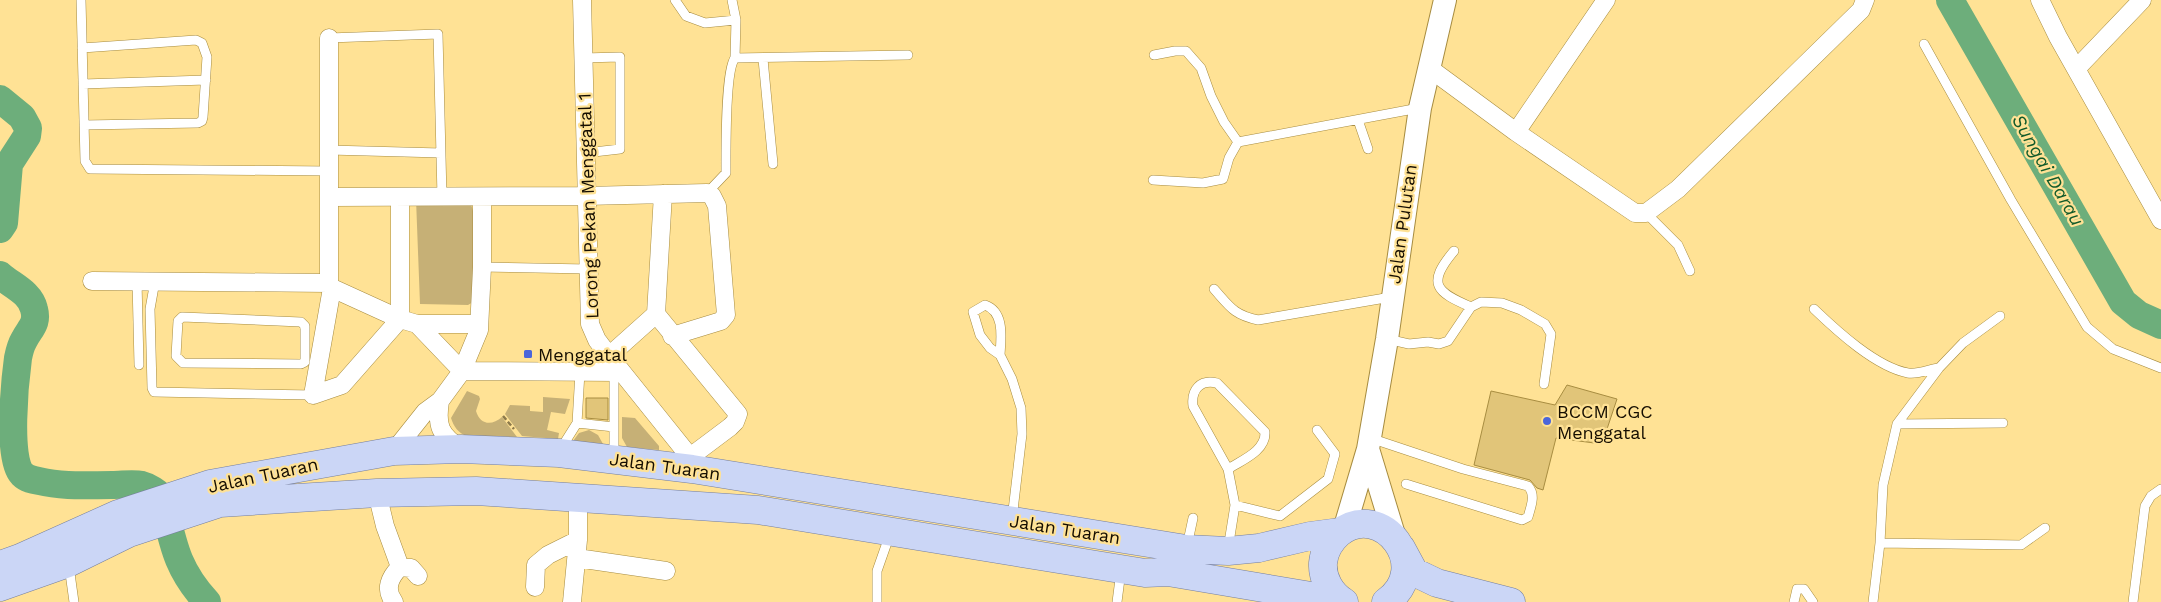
<svg xmlns="http://www.w3.org/2000/svg" width="2161" height="602" viewBox="0 0 2161 602" font-family="'Work Sans',sans-serif">
  <rect width="100%" height="100%" fill="#ffe295"/>
  <path fill="#c6b076" d="M416,199L471,204L473,211V302L468,305L420,304Z
    M467,391L479,396L480,399L476,411C480,425 492,426 502,417L517,437L467,436C458,433 454,427 451,418Z
    M543,397L570,399L565,414L551,412L547,430L559,433L558,439L522,436L505,414L510,405L530,406V411L543,412Z
    M622,417L635,418L659,446V450L627,447L622,438Z
    M589,430L598,435L603,444L573,441L579,433Z"/>
  <g fill="none" stroke-linecap="round" stroke-linejoin="round">
    <path stroke="#6dae7b" stroke-width="28" d="M1950,0L2123,302L2139,315L2161,325
      M0,99L22,117L28,128L27,136L9,164L4,223L0,229
      M0,275C12,286 30,292 34,309C38,324 30,328 24,340C21,345 19,353 18,358C15,380 7,460 22,474C27,479 33,480 39,481C63,487 88,485 112,485C122,485 133,483 142,485C150,487 156,492 162,497C173,542 175,567 207,602"/>
  </g>
  <path fill="#e1c579" stroke="#a88d41" d="M1567,385L1617,399L1602,444L1556,438L1543,490L1537,488L1530,480L1474,465L1491,391L1555,405Z
    M586,398H608V420L586,418Z"/>
  <g fill="none" stroke-linecap="round" stroke-linejoin="round">
    <defs>
      <path id="service" d="M81,0L85,161L90,169L329,171
        M675,0L686,16L705,23L736,20
        M732,0L736,20L735,58
        M329,38L438,34L442,197
        M1924,44L2011,200L2087,327L2113,349L2161,368
        M82,48L196,40L202,43L207,57L203,117L202,121L198,123L84,125
        M1154,55L1175,51H1186L1201,68L1211,96L1224,122L1238,142
        M583,58L620,57V149L585,153
        M763,59L773,164
        M83,84L206,80
        M1358,120L1368,149
        M329,150L441,153
        M1153,180L1203,183L1223,179L1229,158L1238,142L1419,108
        M707,193L726,173C726,153 725,70 735,58L908,55
        M1646,213L1678,245L1690,271
        M1454,251C1426,284 1436,292 1471,307
        M482,267L588,269
        M137,281L139,365
        M155,281L150,309L152,388L154,392L313,395
        M1214,289C1230,307 1234,315 1258,320L1391,297
        M1814,309C1837,331 1876,367 1908,373C1917,375 1930,369 1939,368
        M182,317L301,322L305,326V362L301,364L183,363L176,356L178,321Z
        M1387,339L1409,344L1428,342L1439,344L1448,341L1471,307L1481,302L1502,303L1521,310L1545,324L1551,334L1544,384
        M1000,355C1001,338 1005,312 985,305L973,312L980,335L990,348L1000,355L1012,379L1021,408L1022,434L1012,519
        M577,423L580,372
        M1897,424L2003,423
        M614,427V372
        M1370,438L1463,469L1528,486C1536,495 1531,506 1528,517L1522,520L1406,484
        M560,450L577,423L614,427V449L617,457
        M1228,469C1242,460 1266,451 1265,432L1217,383C1200,379 1191,390 1193,406L1228,469L1235,505L1228,549
        M1235,505L1280,516L1328,479L1335,454L1317,430
        M1880,543L2021,545L2045,528
        M1187,546L1193,518
        M69,566L74,602
        M877,602V571L890,534
        M1117,602L1121,571
        M1794,602L1797,589H1804L1813,602
        M1873,602L1880,543L1883,485L1897,424L1939,368L1963,343L2000,316
        M2133,602L2145,506L2151,496L2161,489"/>
      <path id="minor" d="M582,0L590,324L597,340L609,356L690,457L692,469
        M2040,0L2058,37L2161,220
        M329,38V283L332,288L313,395L342,385L400,319V197
        M1429,68L1516,132L1635,213H1646L1678,189L1861,10L1865,0
        M2077,68L2142,0
        M1516,132L1606,0
        M663,194L656,314L738,414L735,422L730,427L690,457
        M329,197L586,196L707,193L712,196L717,206L726,315L721,321L672,336
        M92,281L329,283
        M332,288L400,319L417,324H479
        M417,324L462,371L621,372
        M609,356L656,314
        M440,401C436,426 440,435 461,449
        M394,451L425,412L440,401L462,371L479,330L482,267V197
        M377,493L385,526L400,567C390,577 384,589 394,602
        M577,558L666,571
        M400,567L411,568L418,576
        M535,587L536,565L548,555L578,540
        M572,602L578,540V497"/>
      <path id="tertiary" d="M1368,449L1395,538
        M1344,530L1368,449L1387,339L1420,108L1445,0"/>
      <path id="primary" d="M1401,548L1414,572L1437,583L1511,602
        M0,565L20,558L118,514L210,484L394,451L461,449L559,453L692,469L1186,549L1228,551L1259,548L1310,536L1340,532
        M0,587L68,563L129,533L220,503L377,493L476,491L758,510L1145,573L1168,572L1341,601
        M1344,602C1331,594 1322,579 1323,563C1324,551 1330,541 1339,533C1381,499 1435,567 1386,602"/>
    </defs>
    <use href="#service" stroke="#a78c40" stroke-width="10"/>
    <use href="#minor" stroke="#a78c40" stroke-width="19"/>
    <use href="#tertiary" stroke="#a78c40" stroke-width="24"/>
    <use href="#primary" stroke="#757e9c" stroke-width="29"/>
    <path stroke="#8d7a4c" stroke-width="2.5" stroke-dasharray="5 2.5" stroke-linecap="butt" d="M503,416L514,429"/>
    <use href="#service" stroke="#fff" stroke-width="9"/>
    <use href="#minor" stroke="#fff" stroke-width="18"/>
    <use href="#tertiary" stroke="#fff" stroke-width="22"/>
    <use href="#primary" stroke="#cbd6f6" stroke-width="28"/>
  </g>
  <g fill="#4b66da" stroke="#ffe295" stroke-width="2">
    <rect x="523" y="349" width="10" height="10" rx="2.5"/>
    <circle cx="1547" cy="421" r="5"/>
  </g>
  <g text-anchor="middle" dominant-baseline="central" stroke-width="4.5" stroke-linejoin="round" paint-order="stroke">
    <g font-size="18" fill="#150d00" stroke="#ffe295">
      <text transform="translate(588 206) rotate(-92)">Lorong Pekan Menggatal 1</text>
      <text transform="translate(1402 224) rotate(-82)">Jalan Pulutan</text>
      <text transform="translate(665 466) rotate(8)">Jalan Tuaran</text>
      <text transform="translate(263 475) rotate(-12)">Jalan Tuaran</text>
      <text transform="translate(1065 529) rotate(9)">Jalan Tuaran</text>
    </g>
    <g font-size="18" fill="#150d00" stroke="#ffe295" text-anchor="start">
      <text x="538" y="354">Menggatal</text>
      <text x="1557" y="411">BCCM CGC<tspan x="1557" dy="21">Menggatal</tspan></text>
    </g>
    <g font-size="19" font-style="italic" fill="#115a2a" stroke="#ffe295">
      <text transform="translate(2048 170) rotate(60)">Sungai Darau</text>
    </g>
  </g>
</svg>
